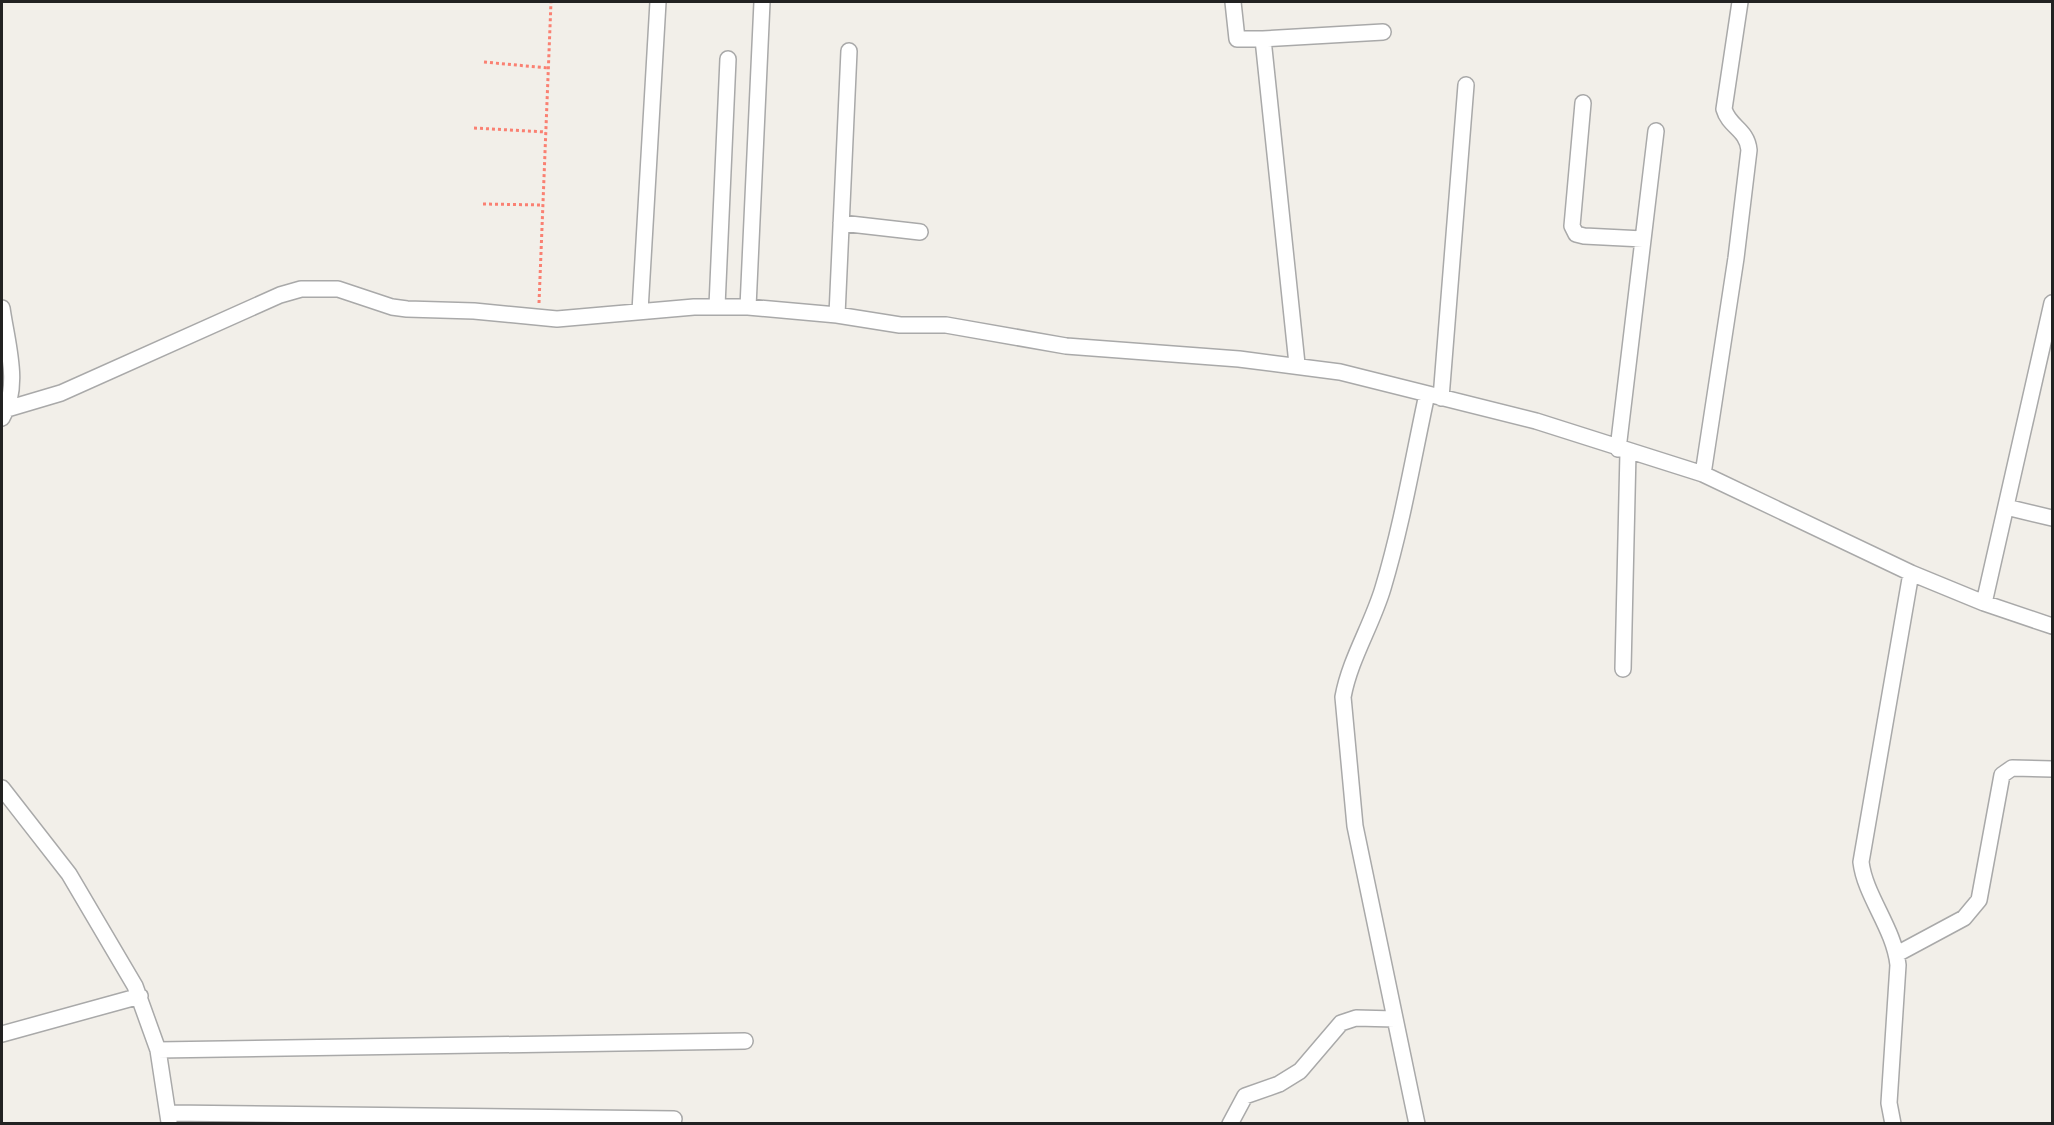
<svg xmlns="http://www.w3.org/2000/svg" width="2054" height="1125" viewBox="0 0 2054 1125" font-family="Karla,sans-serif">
  <rect width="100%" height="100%" fill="#f2efe9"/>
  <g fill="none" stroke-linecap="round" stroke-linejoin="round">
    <defs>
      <path id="minor" d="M1233,2L1237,39H1263L1297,364
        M1263,39L1383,32
        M1583,103L1572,226L1576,234L1584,236L1643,239
        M841,223L920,232
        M717,306L728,59
        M748,307L762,2
        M2,308C7,344 21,386 2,418
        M640,311L658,2
        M837,315L849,51
        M1441,398L1466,85
        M7,409L61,393L280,295L301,289H338L392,307L407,309L474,311L557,319L694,307H748L837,315L900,325H946L1066,346L1239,359L1340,372L1536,421L1703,474L1911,573L1984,603L2052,626
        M1618,449L1656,131
        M1703,474L1736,258L1749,150C1747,129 1729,127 1724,109L1740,2
        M2006,507L2052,518
        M1984,603L2052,303
        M1623,669L1628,452
        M2,788L69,874L135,986L158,1050L169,1122
        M1897,954L1964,918L1979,900L2002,775L2012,768L2052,769
        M2,1034L140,996
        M158,1050L745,1041
        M168,1113L674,1119
        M1230,1124L1245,1096L1279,1084L1300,1071L1341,1023L1356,1018L1395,1019
        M1417,1124L1355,826L1343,697C1350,659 1372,625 1383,588C1402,525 1413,459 1427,394
        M1893,1124L1889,1103L1898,965C1894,928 1865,896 1861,862L1911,573"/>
    </defs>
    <use href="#minor" stroke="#a9a9a9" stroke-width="18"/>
    <path stroke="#fa8072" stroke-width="3" stroke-dasharray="3 3" stroke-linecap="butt" d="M484,62L548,68
      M474,128L546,132
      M483,204L543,205
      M539,303L551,2"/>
    <use href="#minor" stroke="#fff" stroke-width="15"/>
  </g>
  <rect width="2054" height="1125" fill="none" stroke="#222222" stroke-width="6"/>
</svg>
